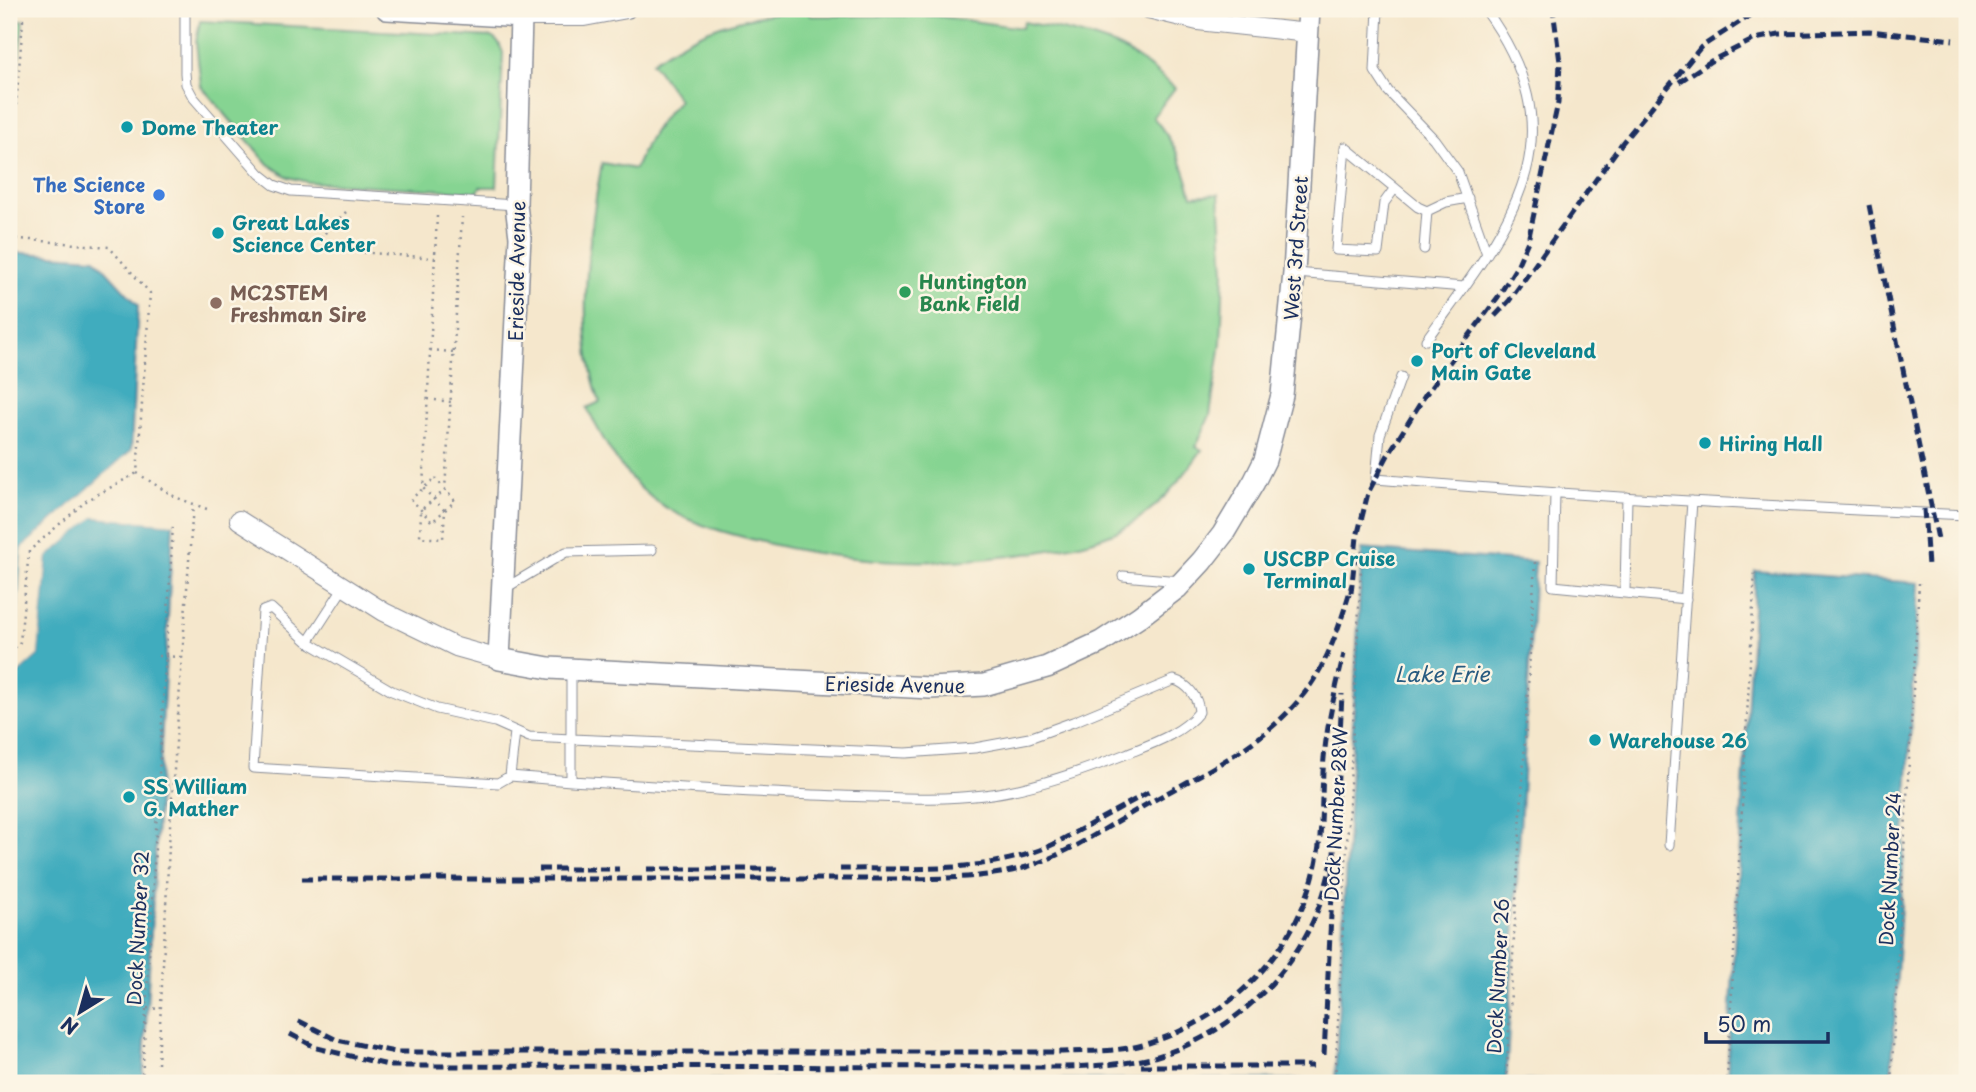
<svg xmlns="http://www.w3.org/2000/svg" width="1976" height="1092" viewBox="0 0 1976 1092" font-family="'Playpen Sans',sans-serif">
  <rect width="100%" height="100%" fill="#fcf5e5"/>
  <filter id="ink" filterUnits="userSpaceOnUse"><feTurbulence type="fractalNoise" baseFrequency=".0143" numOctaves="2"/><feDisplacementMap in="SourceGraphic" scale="14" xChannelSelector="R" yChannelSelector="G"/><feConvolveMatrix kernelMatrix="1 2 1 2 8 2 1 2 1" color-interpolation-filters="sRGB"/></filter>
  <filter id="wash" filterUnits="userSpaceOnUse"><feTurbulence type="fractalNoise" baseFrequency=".00686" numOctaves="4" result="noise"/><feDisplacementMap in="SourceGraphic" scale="28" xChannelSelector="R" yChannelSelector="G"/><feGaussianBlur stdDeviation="1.57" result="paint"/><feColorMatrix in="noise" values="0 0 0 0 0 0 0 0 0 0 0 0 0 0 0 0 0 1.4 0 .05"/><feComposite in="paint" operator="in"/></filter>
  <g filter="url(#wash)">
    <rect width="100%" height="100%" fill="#f5e7cc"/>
    <path fill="#86d492" stroke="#508278" stroke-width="2" d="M809,10L810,16H936L1022,28L1024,22C1053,28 1085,34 1113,45C1137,55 1156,72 1175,88L1153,117C1176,145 1182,160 1192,196L1219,194L1224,271L1221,343L1210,415L1196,447L1202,450C1181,480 1157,510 1124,528C1097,542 1067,547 1038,552C939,568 839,564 743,537C716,530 689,522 665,507C627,484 606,446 587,408L600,402C574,333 589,234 602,163L635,169C647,140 658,122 679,100L652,62C701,26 749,14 809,10Z
      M23,20L9,154V24Z
      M200,21L492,37L499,43L503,53L497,187H480L478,192L307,182L288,177L268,164L201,86L196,42Z"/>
    <path fill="#40acbe" stroke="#2e6e8e" stroke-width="2" d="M9,252L95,258L138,305L131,451L22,548L16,641L9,647Z
      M93,517L173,524L143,1081L1241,1079L1335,1080L1362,549L1535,562L1506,1081L1727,1079L1755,571L1919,583L1891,1081H1967V1083H9V681L38,655L47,557Z"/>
    <path fill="#f5e7cc" d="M131,451L133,453L25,549L20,641L9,651V647L16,641L22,548Z
      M93,514L173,520V524L94,517L47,557L38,655L9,681V676L35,653L44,555Z"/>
  </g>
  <g filter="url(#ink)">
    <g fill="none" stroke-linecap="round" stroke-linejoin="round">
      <defs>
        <path id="service" d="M185,9V73L186,84L193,97L260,174L274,185L291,191L516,205
          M1378,9L1375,71L1388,91L1434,139L1458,172L1487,254
          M1395,188L1384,203L1378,252L1336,250L1345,147L1418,207L1427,211
          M1424,249L1427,211L1446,202L1468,198
          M1296,273L1464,287
          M1426,340C1508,226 1583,144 1485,9
          M1401,377L1380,435L1376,479C1573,496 1770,506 1967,515
          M1555,493L1553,586L1686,599
          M1123,576L1180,581
          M343,588L308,642L392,691L437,709L495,722L529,737L572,739L906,753L975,748L1029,738L1073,722L1174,680C1188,684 1198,697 1199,712C1182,734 1151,744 1126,754C1083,771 1030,790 984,795C936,801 889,797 841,796C751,793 661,786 571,781V670
          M504,589L566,552L652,550
          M1625,592L1627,497
          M308,642L271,608L263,611L253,768L498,783L510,776L571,781
          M510,776L515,732
          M1669,845L1692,501"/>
        <path id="minor" d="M1148,9L1198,21L1308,33
          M521,17H584L627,9
          M239,520L384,612L456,647L499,659"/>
        <path id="tertiary" d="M387,9L521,17L516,205L520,237L499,659L549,668L930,688L984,685L1047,667L1101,642L1139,617L1177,588L1202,561L1223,534L1254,482L1265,460L1282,395L1294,273L1309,9"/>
      </defs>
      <use href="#service" stroke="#888b95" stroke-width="11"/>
      <use href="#minor" stroke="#888b95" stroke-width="20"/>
      <use href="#tertiary" stroke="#888b95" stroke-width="24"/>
      <path stroke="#888b95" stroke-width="2.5" stroke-dasharray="2 5" stroke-linecap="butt" d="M9,22L23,20L9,193
        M346,212L321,237L333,250L435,258
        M437,216L423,488L445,511L443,539L420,537L421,510L445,490L462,217
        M9,238L109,247L150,293L137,473
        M430,350L453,352
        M428,399L451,402
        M137,473L175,497L207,509
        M435,478L455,501L432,522L411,499Z
        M1535,562L1506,1081L1727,1080L1755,571
        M1919,583L1891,1082L1967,1081
        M9,653L20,642L29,551L86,501L137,473
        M158,1064L170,826L193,505
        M1241,1079L1335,1081L1362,549
        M142,1081L173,524"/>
      <use href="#service" stroke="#fff" stroke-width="9"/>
      <use href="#minor" stroke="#fff" stroke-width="18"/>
      <use href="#tertiary" stroke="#fff" stroke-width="21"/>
      <path stroke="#1b2f5e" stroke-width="5" stroke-dasharray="10 5" stroke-linecap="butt" d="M1679,82L1711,61L1755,39L1779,34L1869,31L1953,40
        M1869,205L1938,539
        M1495,316L1509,301L1622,143L1701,47L1760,9
        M1924,509L1928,566
        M1351,593L1357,537L1368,493L1388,455L1426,394L1498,297L1517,266L1528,241L1558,103L1560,62L1553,9
        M539,869H619
        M647,869H780
        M840,869C910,868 989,874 1054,844L1149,792
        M302,879H912C950,878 987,878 1023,868C1067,855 1103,829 1142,807C1199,774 1261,748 1303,695C1328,664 1341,622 1352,584
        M299,1021L337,1040L395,1052H1062C1093,1051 1123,1052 1152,1042C1236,1015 1301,946 1317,859C1323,826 1321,791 1324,758C1327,723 1336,688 1344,654
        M290,1034L317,1048L392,1066L1064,1067C1094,1066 1125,1065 1154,1057C1223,1038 1283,986 1313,921C1323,900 1328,877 1334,855
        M1324,1055L1342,694
        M1141,1066H1313"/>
      <path stroke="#888b95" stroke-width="2.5" stroke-dasharray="2 5" stroke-linecap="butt" d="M158,656L182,657
        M133,1007L161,1009"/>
    </g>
  </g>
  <g fill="#0f9aa8" stroke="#fcf5e5" stroke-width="2.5">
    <circle cx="127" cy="127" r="7"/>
    <circle cx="218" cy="233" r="7"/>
    <circle cx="1417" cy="361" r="7"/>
    <circle cx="1705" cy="443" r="7"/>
    <circle cx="1249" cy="569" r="7"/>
    <circle cx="1595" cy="740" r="7"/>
    <circle cx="129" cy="797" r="7"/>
  </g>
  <circle fill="#3f7fe0" stroke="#fcf5e5" stroke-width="2.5" cx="159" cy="195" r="7"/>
  <circle fill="#2e9e5b" stroke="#fcf5e5" stroke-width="2.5" cx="905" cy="292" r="7"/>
  <circle fill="#8d6e63" stroke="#fcf5e5" stroke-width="2.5" cx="216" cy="303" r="7"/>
  <g text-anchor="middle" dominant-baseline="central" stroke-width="5" stroke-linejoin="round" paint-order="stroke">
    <g font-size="19" font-weight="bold" fill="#0d838f" stroke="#fcf5e5" text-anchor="start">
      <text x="141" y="127">Dome Theater</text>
      <text x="232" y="222">Great Lakes<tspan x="232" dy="22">Science Center</tspan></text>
      <text x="1431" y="350">Port of Cleveland<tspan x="1431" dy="22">Main Gate</tspan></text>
      <text x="1719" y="443">Hiring Hall</text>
      <text x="1263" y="558">USCBP Cruise<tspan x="1263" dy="22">Terminal</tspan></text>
      <text x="1609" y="740">Warehouse 26</text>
      <text x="143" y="786">SS William<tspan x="143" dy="22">G. Mather</tspan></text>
    </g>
    <g font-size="19" font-weight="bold" fill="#366cbe" stroke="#fcf5e5" text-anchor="end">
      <text x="145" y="184">The Science<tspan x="145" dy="22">Store</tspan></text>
    </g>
    <g font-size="19" fill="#1b2f5e" stroke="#fcf5e5">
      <text transform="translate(1295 248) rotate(-86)">West 3rd Street</text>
      <text transform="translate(516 271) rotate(-89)">Erieside Avenue</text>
      <text transform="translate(895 684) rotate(1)">Erieside Avenue</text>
      <text transform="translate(1335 814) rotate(-87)">Dock Number 28W</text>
      <text transform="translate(1889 869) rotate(-87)">Dock Number 24</text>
      <text transform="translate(137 928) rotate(-87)">Dock Number 32</text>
      <text transform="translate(1497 976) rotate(-87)">Dock Number 26</text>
    </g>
    <g font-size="19" font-weight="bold" fill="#27864d" stroke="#fcf5e5" text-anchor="start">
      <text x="919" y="281">Huntington<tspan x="919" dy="22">Bank Field</tspan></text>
    </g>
    <g font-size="19" font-weight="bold" fill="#785e54" stroke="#fcf5e5" text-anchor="start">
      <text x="230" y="292">MC2STEM<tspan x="230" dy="22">Freshman Sire</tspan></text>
    </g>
    <g font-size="21" font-style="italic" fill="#285b80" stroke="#fcf5e5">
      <text x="1442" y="673">Lake Erie</text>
    </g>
  </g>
  <rect width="1976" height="1092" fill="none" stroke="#fcf5e5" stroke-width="35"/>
  <g transform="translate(80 1012) rotate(217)" stroke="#fcf5e5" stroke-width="5" paint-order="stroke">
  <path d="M0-5L12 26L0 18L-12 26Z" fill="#1b2f5e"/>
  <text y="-10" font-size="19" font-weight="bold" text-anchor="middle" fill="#1b2f5e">N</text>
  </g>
  <path d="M1706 1032v10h122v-10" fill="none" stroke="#1b2f5e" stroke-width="3.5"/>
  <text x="1717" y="1032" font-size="21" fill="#1b2f5e" stroke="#fcf5e5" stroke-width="5" paint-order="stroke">50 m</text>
</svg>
